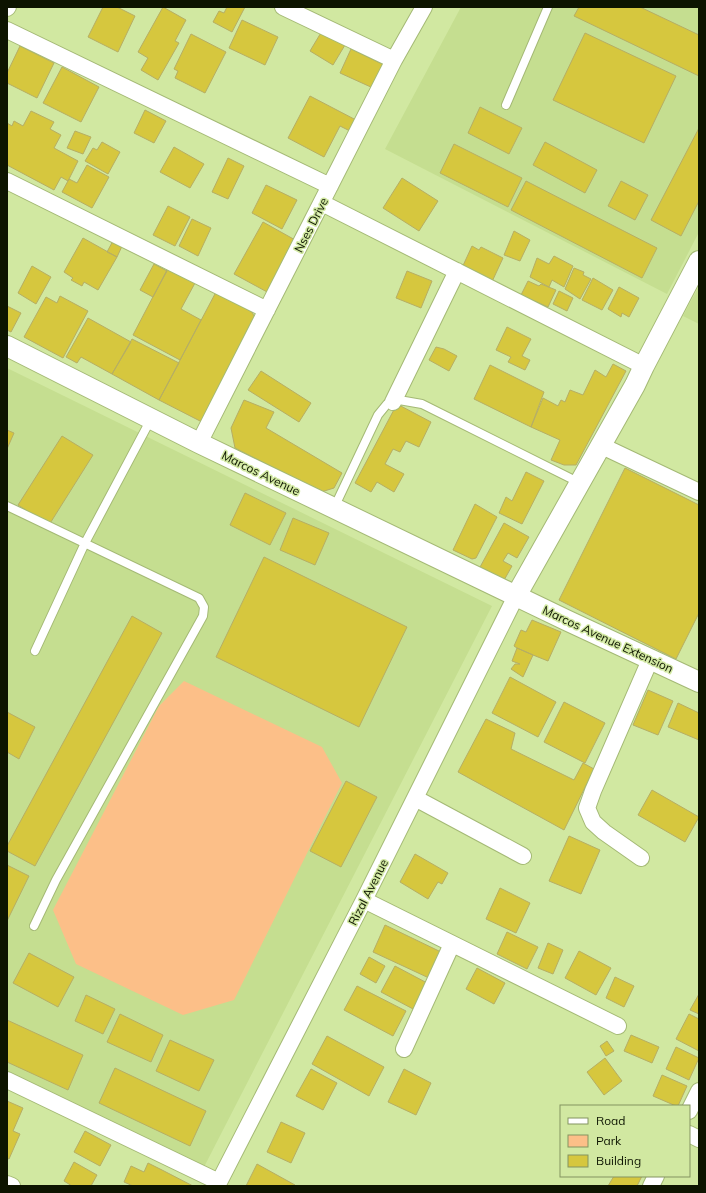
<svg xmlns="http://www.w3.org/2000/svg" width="706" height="1193" viewBox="0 0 706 1193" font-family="Mulish,sans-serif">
  <rect width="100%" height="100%" fill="#d1e8a1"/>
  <path fill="#c5de90" d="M461,7H699V232L667,294L385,149Z
    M699,286V324L683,316Z
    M7,368L492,606L204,1167L7,1072Z"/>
  <path fill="#fcbf88" d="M184,681L322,747L342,783L234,1000L183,1015L76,964L53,910L159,706Z"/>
  <path fill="#d6c73e" stroke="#b6ae64" d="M103,7H117L135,16L118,52L88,37Z
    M163,7L186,20L175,41L179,43L158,80L141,70L148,58L138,52Z
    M227,7H245L232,32L213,22L219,11L224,13Z
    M579,7H640L699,35V76L574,16Z
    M242,20L278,37L265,65L229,48Z
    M322,31L345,45L333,65L310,51Z
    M585,33L676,76L644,143L553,100Z
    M191,34L226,52L205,93L175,78L178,71L174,69Z
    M20,46L54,63L37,98L7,83V73Z
    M351,49L384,65L373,88L340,73Z
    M62,67L99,87L81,122L43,103Z
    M310,96L356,120L350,131L340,126L324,157L288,138Z
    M480,107L522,128L509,154L468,133Z
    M145,110L166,121L154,143L134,133Z
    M31,111L54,122L50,129L61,135L54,148L78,161L68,181L61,177L54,190L7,165V123L12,126L14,121L23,126Z
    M699,128V201L681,236L651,220Z
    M75,131L91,137L83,154L67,148Z
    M102,142L120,152L108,174L85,161L93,148L97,150Z
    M545,142L597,170L585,193L533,165Z
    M454,144L522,178L508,207L440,173Z
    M174,147L204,164L190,188L160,172Z
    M228,158L244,166L228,199L212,192Z
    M87,165L109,177L92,208L62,192L69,179L77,183Z
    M402,178L438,201L419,231L383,208Z
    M526,181L657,248L642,278L511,210Z
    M621,181L648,195L635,220L608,206Z
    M266,185L297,200L282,229L252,213Z
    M168,206L190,217L175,246L153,235Z
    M192,219L211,228L198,256L179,246Z
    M263,222L297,241L269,293L234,274Z
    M514,231L530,240L520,261L504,255Z
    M83,238L117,257L98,290L84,282L82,286L71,280L73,278L64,272Z
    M114,239L123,244L117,257L107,252Z
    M472,246L479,250L481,247L503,258L490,286L461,270Z
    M554,256L573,266L564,287L552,280L549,287L530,277L537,258L549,264Z
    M154,264L167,271L153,297L140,290Z
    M32,266L51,277L36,304L18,293Z
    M168,268L195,283L181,309L201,320L180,360L133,335Z
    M574,268L584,272L583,275L591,279L580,299L565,289Z
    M407,271L432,281L421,308L396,298Z
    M593,278L613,290L602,310L582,300Z
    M528,281L539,286L541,284L556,290L548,307L521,295Z
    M619,287L639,298L629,317L622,313L621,317L608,309Z
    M559,291L573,298L567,311L553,304Z
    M216,292L252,312L256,320L202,422L159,400Z
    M60,296L88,311L63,358L24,337L46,297L57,303Z
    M7,306L21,313L11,332L7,330Z
    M88,318L131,342L112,374L81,357L77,363L66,357Z
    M507,327L531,339L522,356L530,360L525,370L508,362L511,357L496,350Z
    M132,339L179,363L159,400L112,374Z
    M436,347L444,349L457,356L449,371L429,360Z
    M613,364L626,371L576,465H564L551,460L560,440L531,427L543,398L558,406L561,400L565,402L570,390L583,395L595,370L606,377Z
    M490,365L544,392L531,427L474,399Z
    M261,371L311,403L299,422L248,390Z
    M244,400L274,412L266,428L342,473L334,488L321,492L235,448L231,428Z
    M397,404L431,422L419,447L406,441L400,452L393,449L385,464L404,474L394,492L377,482L371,492L355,483Z
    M7,430L14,433L7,449Z
    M62,436L93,455L49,525L18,505Z
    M625,468L699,505V613L676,659L559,600Z
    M526,472L544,481L522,524L499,513L506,497L512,501Z
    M245,493L286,513L270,545L230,525Z
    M475,504L497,517L476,558L472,559L453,550Z
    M293,518L329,533L315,565L280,550Z
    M504,523L529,537L517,558L508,553L503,561L512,566L503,582L479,569Z
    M264,557L407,627L359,727L216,657Z
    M132,616L162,633L35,866L7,851V846Z
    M532,620L561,632L548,661L533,655L517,648L514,646L521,630L526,632Z
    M517,648L533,655L523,677L511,669L515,664H520L512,661Z
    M510,677L556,702L538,737L492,713Z
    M648,690L673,701L658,735L633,725Z
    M564,702L605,723L585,763L544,742Z
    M678,703L699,713V740L668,727Z
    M7,712L35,727L19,759L7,752Z
    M486,719L515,733L511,749L574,780L583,763L594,769L564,830L458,772Z
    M346,781L377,797L341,867L310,851Z
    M652,790L699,817L685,842L638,815Z
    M569,836L600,850L581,894L549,881Z
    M415,854L448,873L442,884L438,882L428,899L400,882Z
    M7,865L29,876L7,921Z
    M500,888L530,903L516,933L486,919Z
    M385,925L441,952L429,978L373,952Z
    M507,932L538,947L527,969L497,954Z
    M548,943L563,950L553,974L538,968Z
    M579,951L611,968L596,995L565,978Z
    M29,953L74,977L58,1007L13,983Z
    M369,957L385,966L376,983L360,974Z
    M395,966L429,984L415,1010L381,992Z
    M477,968L505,983L494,1004L466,989Z
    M615,977L634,986L624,1007L606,998Z
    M357,986L406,1011L393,1036L344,1010Z
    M699,994V1014L690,1010Z
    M86,995L115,1009L103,1034L75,1021Z
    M120,1014L163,1035L151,1062L107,1042Z
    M689,1014L699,1019V1051L676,1039Z
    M7,1020L83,1055L68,1090L7,1062Z
    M631,1035L659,1047L652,1063L624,1051Z
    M327,1036L384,1067L369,1096L312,1064Z
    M170,1040L214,1060L199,1091L156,1071Z
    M607,1041L614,1051L606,1056L600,1046Z
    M676,1047L699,1058L689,1080L666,1069Z
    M605,1058L622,1081L604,1095L587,1072Z
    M115,1068L206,1111L190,1146L99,1103Z
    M311,1069L337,1083L323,1110L296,1096Z
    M404,1069L431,1083L416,1115L388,1102Z
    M662,1075L687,1086L678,1106H676L653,1096Z
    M7,1101L23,1108L13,1131L20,1134L9,1159L7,1158Z
    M281,1122L305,1133L291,1163L267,1152Z
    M85,1131L111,1145L100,1166L74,1152Z
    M74,1162L97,1175L91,1186H72L64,1181Z
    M148,1163L162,1170L193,1186H133L124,1182L131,1166L144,1172Z
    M257,1164L295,1185L294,1186H246Z
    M614,1176H642L637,1186H608Z"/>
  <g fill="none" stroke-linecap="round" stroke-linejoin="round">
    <defs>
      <path id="service" d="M506,105L548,7
        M7,506L199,598L204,607L203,616L56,880L34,926
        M334,508L378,415L387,404L399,400L422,404L580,483
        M35,651L85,543L151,419"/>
      <path id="minor" d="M283,7L394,60
        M7,8L8,7
        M7,30L330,186
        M7,181L267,310
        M322,203L644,366
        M393,402L457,271
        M199,443L394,60L424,7
        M602,446L699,492
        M415,798L523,856
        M641,858L604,832L593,822L587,808L593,791L650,660
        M364,900L618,1026
        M404,1049L452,944
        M7,1080L219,1182
        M689,1111L699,1091
        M689,1134L699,1139
        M7,1184L12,1186
        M217,1186L364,900L516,596
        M651,1186L656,1176"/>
      <path id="tertiary" d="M7,346L199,443L566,620L699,682
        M516,596L635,385L644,366L699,261"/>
    </defs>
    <use href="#service" stroke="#a4b975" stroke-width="10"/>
    <use href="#minor" stroke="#a4b975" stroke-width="18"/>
    <use href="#tertiary" stroke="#a4b975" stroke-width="22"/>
    <use href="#service" stroke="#fff" stroke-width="8"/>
    <use href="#minor" stroke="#fff" stroke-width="16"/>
    <use href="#tertiary" stroke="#fff" stroke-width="20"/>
  </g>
  <g text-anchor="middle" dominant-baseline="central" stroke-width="3" stroke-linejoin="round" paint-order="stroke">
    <g font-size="12" fill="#0d1400" stroke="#d1e8a1">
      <text transform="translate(311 225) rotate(-63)">Nses Drive</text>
      <text transform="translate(261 473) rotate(26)">Marcos Avenue</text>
      <text transform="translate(608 639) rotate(25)">Marcos Avenue Extension</text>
      <text transform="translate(368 892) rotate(-63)">Rizal Avenue</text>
    </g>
  </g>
  <rect width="706" height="1193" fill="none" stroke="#0d1400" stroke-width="16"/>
  <rect x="560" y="1105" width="130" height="72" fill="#d1e8a1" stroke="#839361"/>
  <rect x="568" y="1118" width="20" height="6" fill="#ffffff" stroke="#839361"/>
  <text x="596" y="1125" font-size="12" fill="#0d1400">Road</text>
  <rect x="568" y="1135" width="20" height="12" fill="#fcbf88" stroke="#839361"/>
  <text x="596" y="1145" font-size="12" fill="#0d1400">Park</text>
  <rect x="568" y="1155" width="20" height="12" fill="#d6c73e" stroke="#839361"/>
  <text x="596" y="1165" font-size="12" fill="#0d1400">Building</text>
</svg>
